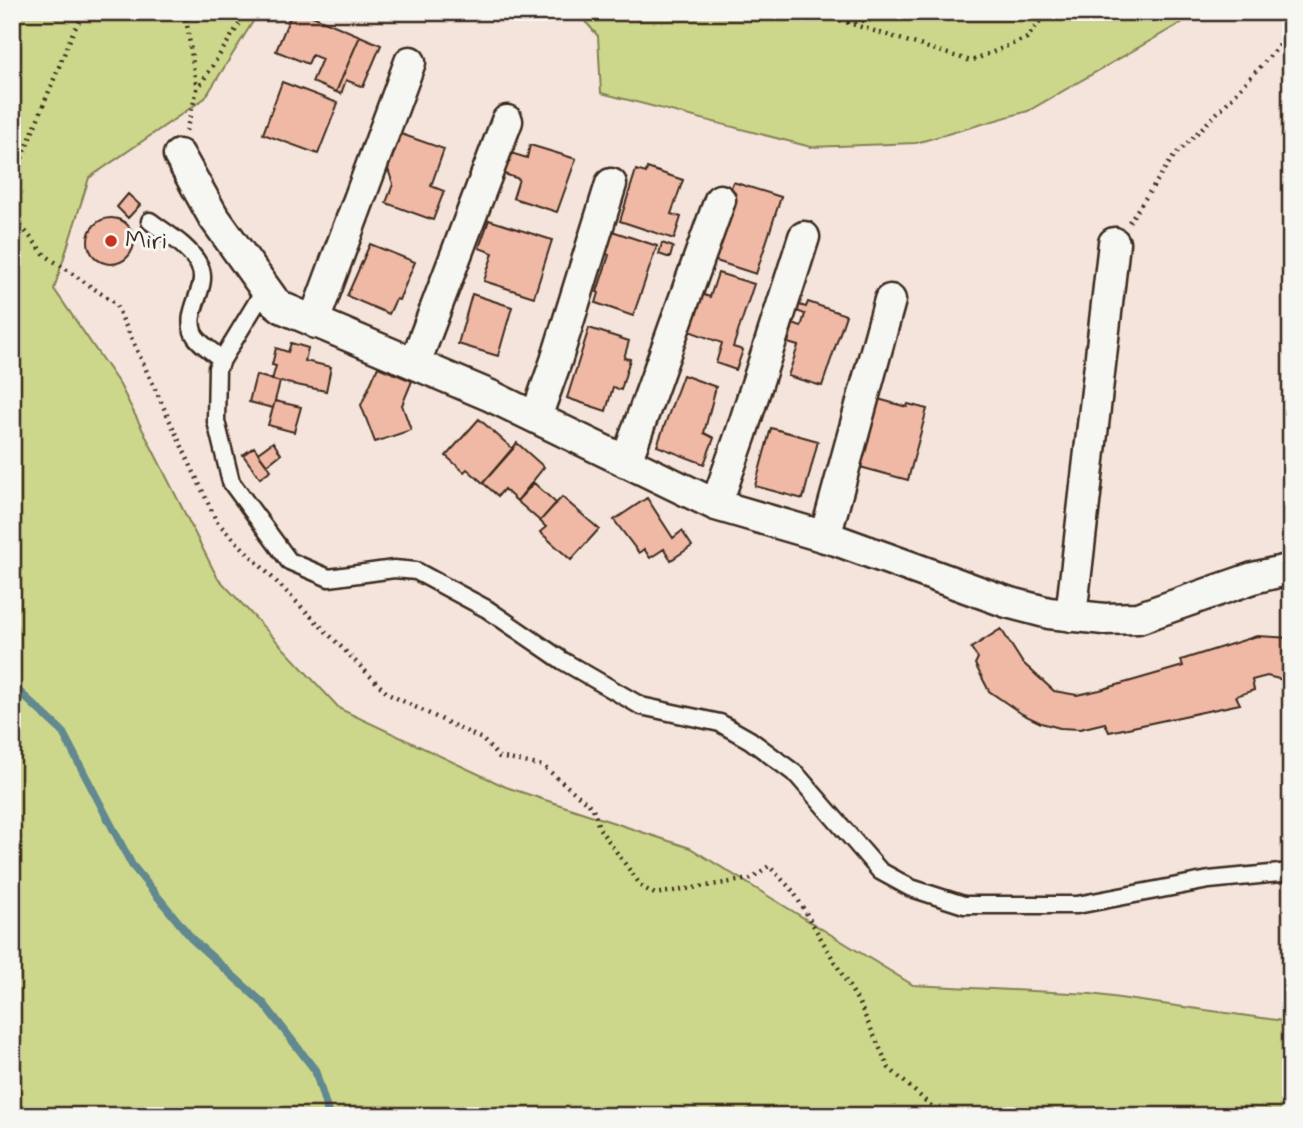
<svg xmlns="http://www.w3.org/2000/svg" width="1303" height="1128" viewBox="0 0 1303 1128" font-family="Mynerve,sans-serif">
  <rect width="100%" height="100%" fill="#f4e4db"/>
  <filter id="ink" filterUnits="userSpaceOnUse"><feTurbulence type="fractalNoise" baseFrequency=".0143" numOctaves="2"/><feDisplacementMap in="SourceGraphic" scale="14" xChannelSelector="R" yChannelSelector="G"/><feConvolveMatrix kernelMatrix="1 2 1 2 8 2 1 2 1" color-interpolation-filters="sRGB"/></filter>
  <g filter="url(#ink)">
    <path fill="#ccd78b" stroke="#848054" stroke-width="2" d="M12,12H259L205,98L89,178L54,289L120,385L217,577L340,709L506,787L690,848L913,985L1091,994L1291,1022V1116H12Z
      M577,12H1200L1028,111L916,143L811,147L601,93L598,36Z"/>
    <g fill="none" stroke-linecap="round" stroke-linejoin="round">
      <path stroke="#628890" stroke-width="8" d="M12,685L62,731L132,865L193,940L264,1004L315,1070L329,1116"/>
    </g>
    <path fill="#f0b9a5" stroke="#3b2a1e" stroke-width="2" d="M292,12H303L360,36L336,92L312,82L322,59L312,55L308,64L276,51Z
      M360,36L381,45L363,87L346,80L341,94L336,92Z
      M282,82L338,103L318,154L263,134Z
      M401,134L444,149L431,186L444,191L433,220L386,203L393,184L388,169Z
      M530,145L576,159L557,212L513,198L519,179L498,172L504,151L527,158Z
      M647,168L683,180L671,214L681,217L674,239L620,221L636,170L646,173Z
      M733,182L781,197L756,274L710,259Z
      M128,194L140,205L128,218L117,207Z
      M88 241a23 23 0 1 1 46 0a23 23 0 1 1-46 0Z
      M489,220L552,240L534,297L484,281L493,253L479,248Z
      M612,231L657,246L633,316L596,303L599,293L597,292L609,255L604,253Z
      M662,243L673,247L670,258L659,254Z
      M370,244L415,262L399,300L396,299L389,314L347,296Z
      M718,273L754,284L733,347L743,350L736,370L716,363L722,343L689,331L701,294L710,297Z
      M472,294L512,307L498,356L458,344Z
      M808,302L846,315L822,386L788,376L798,346L788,343L793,324L801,327L805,314L794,310L796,304L806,307Z
      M589,328L629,341L624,358L630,359L621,390L613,387L606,411L567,398Z
      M291,343L308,348L305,361L331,367L326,391L272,380L276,366L272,365L276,348L288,352Z
      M378,367L412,381L402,405L411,430L375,442L361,405Z
      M256,375L280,382L273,408L249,402Z
      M683,375L716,387L704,433L714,438L704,464L657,446Z
      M878,399L907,407L908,404L927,409L908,480L860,467Z
      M275,401L301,407L294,432L268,425Z
      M479,419L513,449L483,483L467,469L464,472L446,456Z
      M771,428L818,441L803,499L755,486Z
      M273,442L281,454L267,465L258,453Z
      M517,443L544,467L517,501L504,489L498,496L483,483Z
      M254,447L271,470L260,478L243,455Z
      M534,483L556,503L540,521L517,501Z
      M562,497L599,529L571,560L540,532L546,527L540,521Z
      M647,498L673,538L682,531L692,546L671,560L664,549L650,558L644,549L639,553L614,520Z
      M1001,629L1022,662L1054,691L1077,695L1100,690L1183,666L1181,660L1257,636L1291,638V682L1267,676L1252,680L1254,690L1236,696L1240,704L1109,732L1105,723L1080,729L1060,728L1041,723L1022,714L989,691L975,664L978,658L971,648Z"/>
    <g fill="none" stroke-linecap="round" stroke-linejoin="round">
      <defs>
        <path id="service" d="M150,221C167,234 189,246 199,265C211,287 183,310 194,334C199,344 214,352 222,360
          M265,289L217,368L216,421L231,482L289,561L329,578L394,569L416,571L487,609L563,661L641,706L720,723L750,740L797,775L880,871L911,888L964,905H1077L1209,880L1291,872"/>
        <path id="minor" d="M179,155L213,216L274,301L283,308L491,396L716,505L836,540L1007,602L1049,613L1104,619L1138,618L1253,578L1291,569
          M316,323L317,313L410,62
          M415,363L507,121
          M536,417L556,361L611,184
          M626,462L720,200
          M716,505L741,434L804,237
          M825,537L890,300
          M1071,616L1114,243"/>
      </defs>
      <use href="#service" stroke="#3b2a1e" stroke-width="21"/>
      <use href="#minor" stroke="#3b2a1e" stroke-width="35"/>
      <path stroke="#3b2a1e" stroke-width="4.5" stroke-dasharray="2 5" stroke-linecap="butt" d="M185,12L197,90
        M813,12L971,61L1027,38L1047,12
        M848,22L893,18L899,12
        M186,131L197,90L247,12
        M12,170L16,173L73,32L85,12
        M12,215L45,255L115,303L217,522L388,694L482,739L499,757L543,766L593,808L599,828L642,887L655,894L750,879L769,866L793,891L859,1003L889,1068L939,1113L947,1116
        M1129,222L1174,156L1226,104L1291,33"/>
      <use href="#service" stroke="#f6f6f2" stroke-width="16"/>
      <use href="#minor" stroke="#f6f6f2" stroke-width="30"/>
    </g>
  </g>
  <circle fill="#c8321e" stroke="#f6f6f2" stroke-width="2.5" cx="111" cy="241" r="7"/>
  <g text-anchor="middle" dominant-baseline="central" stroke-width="6" stroke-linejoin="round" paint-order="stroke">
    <g font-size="24" fill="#3b2a1e" stroke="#f6f6f2" text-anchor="start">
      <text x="125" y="241">Miri</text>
    </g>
  </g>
  <rect width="1303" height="1128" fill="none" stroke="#f6f6f2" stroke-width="42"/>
  <rect x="21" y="21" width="1261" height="1086" fill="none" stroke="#3b2a1e" stroke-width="2.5" filter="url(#ink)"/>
</svg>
